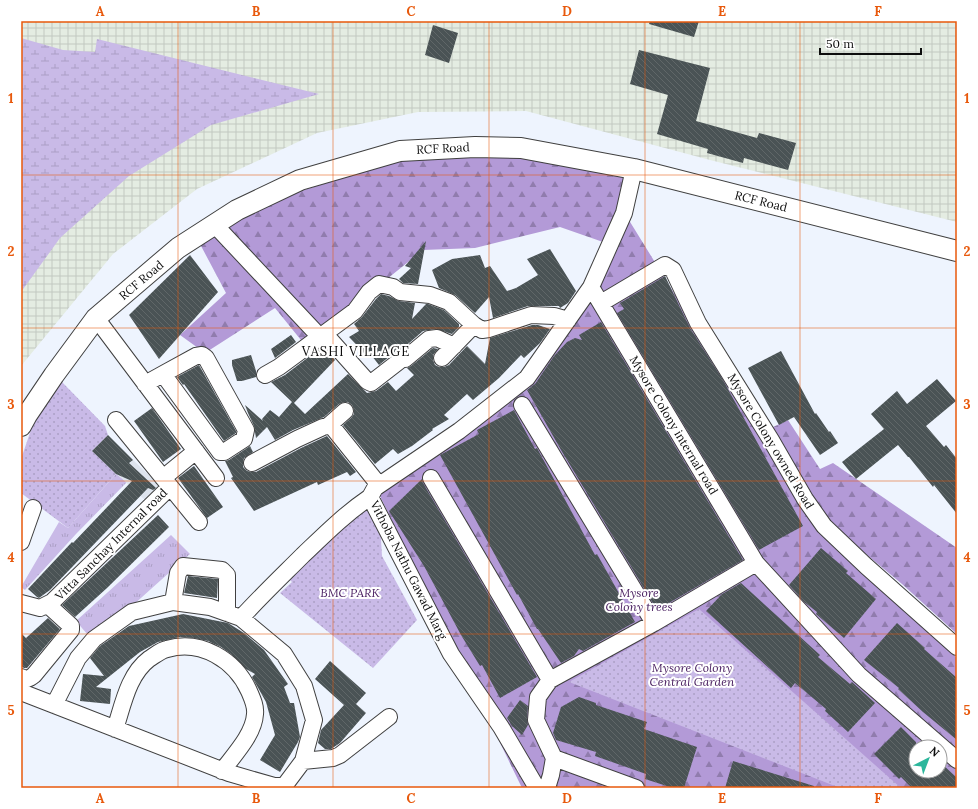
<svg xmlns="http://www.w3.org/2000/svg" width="978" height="809" viewBox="0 0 978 809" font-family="Lora,serif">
  <defs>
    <pattern id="industrial-grid" width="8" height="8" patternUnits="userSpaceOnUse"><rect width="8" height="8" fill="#e4ece2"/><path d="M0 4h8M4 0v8" fill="none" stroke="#c2c9c1"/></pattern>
    <pattern id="grass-tufts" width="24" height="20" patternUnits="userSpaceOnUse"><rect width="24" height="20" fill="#c9bae7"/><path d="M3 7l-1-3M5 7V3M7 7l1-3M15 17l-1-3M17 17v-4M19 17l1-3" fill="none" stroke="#ab9fc5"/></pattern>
    <pattern id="forest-firs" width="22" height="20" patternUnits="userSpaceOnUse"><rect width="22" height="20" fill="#b39ad7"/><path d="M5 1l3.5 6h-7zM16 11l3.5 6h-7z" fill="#907cad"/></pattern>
    <pattern id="wetland-marsh" width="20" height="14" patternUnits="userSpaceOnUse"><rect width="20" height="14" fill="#c9bae7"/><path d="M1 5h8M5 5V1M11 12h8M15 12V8" fill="none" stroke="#ab9fc5"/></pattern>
    <pattern id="park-dots" width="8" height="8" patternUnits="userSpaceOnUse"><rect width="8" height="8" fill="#c9bae7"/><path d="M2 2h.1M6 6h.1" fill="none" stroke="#ab9fc5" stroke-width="1.8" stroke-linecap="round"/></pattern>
    <pattern id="building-back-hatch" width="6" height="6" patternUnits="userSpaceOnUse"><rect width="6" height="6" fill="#4a5355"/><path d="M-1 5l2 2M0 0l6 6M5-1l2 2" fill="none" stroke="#606768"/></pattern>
  </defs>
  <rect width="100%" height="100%" fill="#eef4fe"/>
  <path fill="url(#industrial-grid)" d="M21,21H957V222L710,160L526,111L418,112L317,133L197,189L113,254L21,366Z"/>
  <path fill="url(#grass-tufts)" d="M116,474L127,482L76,534L25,590L21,587L59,522L68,528Z
    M171,535L190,554L93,641L76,621Z"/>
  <path fill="url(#forest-firs)" fill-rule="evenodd" d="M509,155L627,174L618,212L603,242L560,227L475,248L423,250L305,345L275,308L205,353L180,335L226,293L200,244L234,219L291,194L405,159Z
    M627,217L766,442L815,527L957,658V788H522L378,492L527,378ZM916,747H940V771H916Z
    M788,420L820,469L833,463L957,548V634L902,584L820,516L771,428Z"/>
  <path fill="url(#wetland-marsh)" d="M21,38L63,50L95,52L97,39L319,94L211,125L129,176L60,238L21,292Z"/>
  <path fill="url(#park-dots)" d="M60,380L105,426L108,435L92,451L116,474L68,528L21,493V459L34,421Z
    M378,492L382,556L417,620L373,668L280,593L292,582L290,580Z
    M699,609L901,788H840L569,682Z"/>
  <path fill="#dee4ee" d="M133,460L159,485L145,500L118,475Z"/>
  <path fill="url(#building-back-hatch)" d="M650,21H699L694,37L649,24Z
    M433,25L458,33L449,63L425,55Z
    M639,50L710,68L696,121L757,138L759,133L796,143L788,170L744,158L743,163L707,153L708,149L657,134L668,95L630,84Z
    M426,241L418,284L403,283L399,279L411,268L405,266Z
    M550,249L576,291L568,303L560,308L559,306H528L493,318L489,297L475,313L455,295L439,288L432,270L452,259L480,255L485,268L490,266L507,291L516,288L538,275L527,259Z
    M190,255L218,292L159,359L129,315Z
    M665,276L690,328L723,380L803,526L759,550L617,313L624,309L620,303Z
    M381,294L389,296L399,301L415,303L412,319L426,304H428L444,310L459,324V327L452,334L436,329L423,331L401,350L396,351L379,365L368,351L365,354L349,337L359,331L354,324L362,317L376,299Z
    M601,322L743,560L657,610L561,450L527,390L535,384L554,356L567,342L575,338L582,340L579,335Z
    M532,325H538L550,329L540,343L524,358L521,355L499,378L473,400L467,394L444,415L449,419L432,429L433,430L412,446L398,454L393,449L375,464L343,425L351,418L354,414V410L352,405L348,402H344L339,404L324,417L293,430L275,440L267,427L256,438L254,426L248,413L245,405L263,421L262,419L270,410L279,417L292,402L271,382L285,375L323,346L335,360L294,403L305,414L348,374L367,393L376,391L388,382L396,391L414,375L407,368L411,366L433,348L438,349L433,355V360L435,365L439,367H444L449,365L467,346L485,364L490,338Z
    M291,335L296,342L275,358L271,349Z
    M781,351L815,414L816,413L829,432L830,431L838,443L820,455L794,417L779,425L748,368Z
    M251,355L256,371V377L242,381H237L232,365V360Z
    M199,365L236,431V433L224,441L184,384L183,385L177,377Z
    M937,379L956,401L926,426L944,447L946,445L957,459V514L934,485L933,487L909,457H908L898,445L856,479L842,462L884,429L871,414L897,391L907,404Z
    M152,408L181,449L163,462L134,421Z
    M514,410L535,449L537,448L595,555L597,554L635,622L583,651L579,649L574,656L561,663L538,629H537L518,594L517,595L440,455L479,434L477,430Z
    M108,435L133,460L129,463L156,488L153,490L148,488L50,590L39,598L37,597L28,589L72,542L73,543L132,481L116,474L92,451Z
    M327,436L356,472L350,476L347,472L318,485L317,482L254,511L231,478L233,477L225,461L229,460L250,446L253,452L244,458L243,463V467L247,471L252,472H256L301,448Z
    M194,466L223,507L207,518L178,478Z
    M422,479L423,483L537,677L500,698L482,665L480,666L461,635L424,566L389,511Z
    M158,515L169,527L107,588L75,617L62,605Z
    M821,548L848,571L846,573L876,599L844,638L816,614L817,612L804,602L789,585Z
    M188,576L218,579L217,598L184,593Z
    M741,583L820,655L818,657L850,684L852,682L875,703L848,732L825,711L826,709L795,683L791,688L706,611L722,594Z
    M183,614L228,623L244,633L264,650L288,684L284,687L290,703H294L300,737L298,742L280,772L260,760L275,735L266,702L252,677L255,674L246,669L231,654L221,647L208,641L194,638L180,637L158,642L140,652L96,687L111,689L110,704L80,701L83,674L104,676L90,658L100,646L129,626Z
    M48,618L60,629L27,668H24L21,666V633L26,638Z
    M897,623L925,648L924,649L957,678V740L923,712L898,689L899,688L864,660Z
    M330,661L366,693L356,704L366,713L340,743L331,749H325L318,743L321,730L344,705L315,679Z
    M579,697L596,703V705L647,722L644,729L697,747L684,788H673L645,779L646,774L595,756L596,752L556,740L553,733L561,707Z
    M520,700L528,706L527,719L528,725L522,735L512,726L507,718Z
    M901,727L916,742V771H940V762L957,778V788H912L901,777L899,779L874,754Z
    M733,761L814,786V788H725Z"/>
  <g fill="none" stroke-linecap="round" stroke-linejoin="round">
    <defs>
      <path id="minor" d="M214,224L320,337
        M591,287L756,563L859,675L957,760
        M601,303L665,265L673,270L698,323L771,440L805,499L824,526L866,566L957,647
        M96,318L216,478
        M325,334L367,381L371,383L402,359H405L429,339L437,338L454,346
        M442,358L474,325L482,330L489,329L531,315L554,316L568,320
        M265,375L279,367L355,311L369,292L379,284L393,287L400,292L430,295L449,302L474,325
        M145,384L163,374L196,356L202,355L206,358L246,430L244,439L224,452H220L163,374
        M522,405L654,623L756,563
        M116,420L199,522
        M330,424L379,485
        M252,463L297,439L323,427L328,426L345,411
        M163,478L196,451
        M431,478L550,680
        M21,542L33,508
        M173,602L178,573L183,566L222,570L227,575V613
        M21,603L40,608L52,602L170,487
        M241,618C261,596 282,576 303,555C325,534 345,514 370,497
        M21,677C27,680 29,679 34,675L71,630V626L48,605
        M21,692L229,773L274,786H281L285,785L303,761L314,720L304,686L284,654L241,618L210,607L173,602L132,612L94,639L78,658L54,705
        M115,729C123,705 128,675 149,659C154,656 161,650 167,649C201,639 235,660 249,691C252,698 256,706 255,714C254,734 234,755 222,771
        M303,761L333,758L340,755L389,717
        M537,788L501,727L451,654L370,497L375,488L459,431L527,378L591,287L624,213L634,169
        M547,788L551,775L554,758
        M636,788L554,758L536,720L538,697L550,680L654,623"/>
      <path id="tertiary" d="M21,426L27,415L54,375L96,318L178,248L237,210L300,180L400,151L475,147L521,148L634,169L957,251"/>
    </defs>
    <use href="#minor" stroke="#404040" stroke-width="18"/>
    <use href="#tertiary" stroke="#404040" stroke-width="22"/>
    <use href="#minor" stroke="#fff" stroke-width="16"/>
    <use href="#tertiary" stroke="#fff" stroke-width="20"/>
  </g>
  <path fill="none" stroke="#e8590c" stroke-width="1" stroke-opacity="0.55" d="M178,21V788M333,21V788M489,21V788M645,21V788M800,21V788M21,175H957M21,328H957M21,481H957M21,634H957"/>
  <g text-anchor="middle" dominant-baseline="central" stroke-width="4" stroke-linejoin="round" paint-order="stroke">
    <g font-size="12" fill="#0d0d0d" stroke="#fff">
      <text transform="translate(443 148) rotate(-3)">RCF Road</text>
      <text transform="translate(761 201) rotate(14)">RCF Road</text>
      <text transform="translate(141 280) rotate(-40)">RCF Road</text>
      <text transform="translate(674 425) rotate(59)">Mysore Colony internal road</text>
      <text transform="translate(771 441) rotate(59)">Mysore Colony owned Road</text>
      <text transform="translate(111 544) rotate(-45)">Vitta Sanchay Internal road</text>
      <text transform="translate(409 570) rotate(63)">Vithoba Nathu Gawad Marg</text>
    </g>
    <g font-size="12" font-style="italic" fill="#4b2162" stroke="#fff">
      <text x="350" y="592">BMC PARK</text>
      <text x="639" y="592">Mysore<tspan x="639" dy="14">Colony trees</tspan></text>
      <text x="692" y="667">Mysore Colony<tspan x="692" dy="14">Central Garden</tspan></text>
    </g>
    <g font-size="13" letter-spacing="1" fill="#0d0d0d" stroke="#fff">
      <text x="356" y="351">VASHI VILLAGE</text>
    </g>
  </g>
  <rect width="978" height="809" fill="none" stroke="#ffffff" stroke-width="44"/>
  <g transform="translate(928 759) rotate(42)"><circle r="19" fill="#ffffff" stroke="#9e9e9e"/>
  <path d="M0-3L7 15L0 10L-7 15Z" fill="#2cb79c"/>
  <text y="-6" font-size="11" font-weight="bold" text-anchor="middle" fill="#0d0d0d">N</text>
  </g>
  <path d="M820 48v6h101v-6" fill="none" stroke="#0d0d0d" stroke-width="2"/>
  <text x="826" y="48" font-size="12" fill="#0d0d0d" stroke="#ffffff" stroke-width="3" paint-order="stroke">50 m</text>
  <rect x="22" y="22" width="934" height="765" fill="none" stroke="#e8590c" stroke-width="1.5"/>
  <g font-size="13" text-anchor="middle" font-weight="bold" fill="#e8590c">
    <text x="100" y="16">A</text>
    <text x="256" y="16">B</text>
    <text x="411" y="16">C</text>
    <text x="567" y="16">D</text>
    <text x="722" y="16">E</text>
    <text x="878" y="16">F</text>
    <text x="11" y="103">1</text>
    <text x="967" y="103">1</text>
    <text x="11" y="256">2</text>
    <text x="967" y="256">2</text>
    <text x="11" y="409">3</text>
    <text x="967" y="409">3</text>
    <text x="11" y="562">4</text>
    <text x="967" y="562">4</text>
    <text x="11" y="715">5</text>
    <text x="967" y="715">5</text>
    <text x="100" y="803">A</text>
    <text x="256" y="803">B</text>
    <text x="411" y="803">C</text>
    <text x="567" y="803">D</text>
    <text x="722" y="803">E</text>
    <text x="878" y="803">F</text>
  </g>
</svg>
